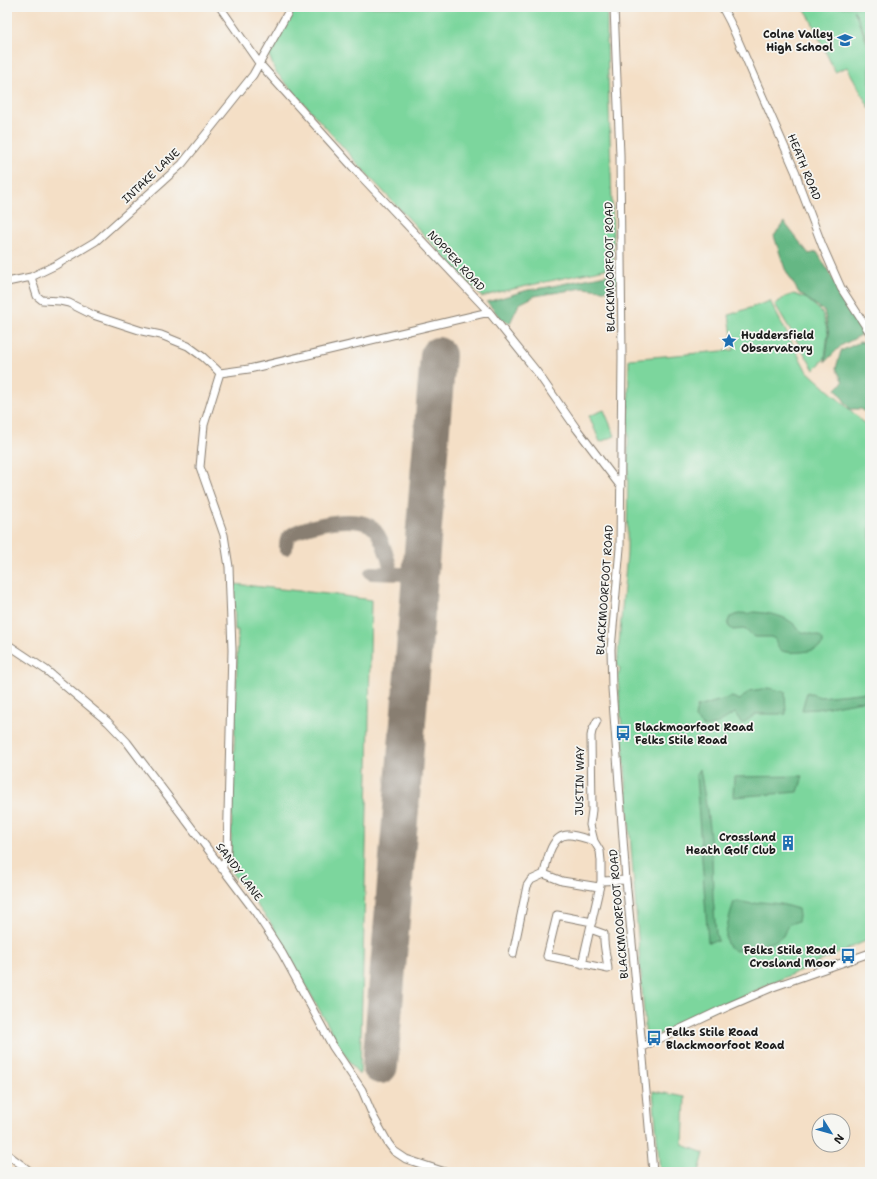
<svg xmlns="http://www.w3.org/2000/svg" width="877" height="1179" viewBox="0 0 877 1179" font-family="'Shantell Sans',sans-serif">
  <rect width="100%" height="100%" fill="#f6f6f2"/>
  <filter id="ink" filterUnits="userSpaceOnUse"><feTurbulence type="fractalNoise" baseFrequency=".025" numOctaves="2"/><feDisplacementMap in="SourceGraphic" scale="8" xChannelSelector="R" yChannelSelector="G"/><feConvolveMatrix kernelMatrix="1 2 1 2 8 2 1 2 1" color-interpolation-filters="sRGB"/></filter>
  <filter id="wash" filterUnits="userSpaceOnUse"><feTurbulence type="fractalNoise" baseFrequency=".012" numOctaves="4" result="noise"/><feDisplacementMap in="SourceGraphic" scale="16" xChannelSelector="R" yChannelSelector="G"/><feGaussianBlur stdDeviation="0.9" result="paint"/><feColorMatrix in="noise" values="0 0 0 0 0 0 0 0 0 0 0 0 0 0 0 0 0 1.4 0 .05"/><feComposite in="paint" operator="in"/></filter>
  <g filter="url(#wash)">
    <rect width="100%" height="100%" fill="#f4dfc6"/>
    <path fill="#7cd69d" stroke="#4c795c" d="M296,7H607V42L614,267L499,292L482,297L367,174L275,71L269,55Z
      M801,7H870V45L854,10L870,50V109L847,67L835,72L808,14Z
      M794,294L807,299L822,312L828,333L825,358L814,370L775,304L785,297Z
      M770,301L806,370L870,428V939L646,1040L618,679L620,668L617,666L627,553L629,359L734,350L729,315Z
      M604,410L615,436L600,442L589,416Z
      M234,584L337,595L371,600L368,773L360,1074H358L342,1050L270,922L230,871L238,630H235Z
      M653,1091L685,1097L683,1145L704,1153L699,1172H660Z"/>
    <path fill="#65b784" stroke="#406a50" d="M784,222L809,254L817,252L865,333L842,345L825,362L829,334L824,311L799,293L785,269L774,236Z
      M615,273L618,276L617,284L613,291L583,288L535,296L519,304L510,323L502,320L487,302L528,290L548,287Z
      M860,342L870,345V415L861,409H850L836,389L843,382L836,368L841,351Z
      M753,612C766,613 780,614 791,622C795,624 797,628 800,631C805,634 824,633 823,643C822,652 787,655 780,650C777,647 776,642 775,639L771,637H755L744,629L733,630L729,627L728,622L730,617L742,613L748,614Z
      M769,688L785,692L786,714H756L742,724L735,713L715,725L704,727L695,718L697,707L732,697L740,700L749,691Z
      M807,692L820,697L870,692V702L867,700L817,709L802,710Z
      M700,769L707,810L712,855L713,897L716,934L718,941L708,942L696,776Z
      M803,776L798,792L733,797L734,777Z
      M738,901L752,904L760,902L781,904L798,909L799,916L798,921L790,924L787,927L783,936L773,942L736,951C733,949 730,948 728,946C722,937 731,911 734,902Z"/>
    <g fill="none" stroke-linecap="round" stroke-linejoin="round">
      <path stroke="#887e71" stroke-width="14" d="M286,548C286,543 286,538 291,535C306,524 359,514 373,528C383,537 388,560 392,573
        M371,573L403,574L409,579L418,601"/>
      <path stroke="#887e71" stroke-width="36" d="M380,1066L438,355"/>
    </g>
  </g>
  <g filter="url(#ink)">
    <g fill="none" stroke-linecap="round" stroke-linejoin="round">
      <defs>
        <path id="minor" d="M220,7L259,63L359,174L489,312L537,372L576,428L621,487
          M614,7L620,155L622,357L620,548L611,649L612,688L626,880L642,1047L653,1172
          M722,7L730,22L796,173L800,187L822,245L841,288L870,333
          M31,277L37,296L42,300L60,301L69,303L93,315L142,331L161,335L188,346L203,357L215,368L220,373
          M7,282L31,277L56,265L96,241L182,164L253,75L291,7
          M220,373L204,425L200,467L224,535L229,567L232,650L227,855L222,869
          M220,373L249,369L489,312
          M7,644L46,670L108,722L127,742L256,913L282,953L333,1047L362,1090L373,1116L388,1143L394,1151L406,1159L445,1172
          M544,874C547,860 551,834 569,835C577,835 586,839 594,841
          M544,874L562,881L599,887
          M601,881L626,880
          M590,929L604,934C603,946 607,957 608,969L547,956L557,915L592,922
          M513,954L527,886L531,880L544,874
          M582,964L601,881V861L600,851L594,841L590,825L592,810L591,736L592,731L597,721
          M642,1047L727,1007L773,987L870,953
          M7,1154L31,1172"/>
      </defs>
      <use href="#minor" stroke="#887e71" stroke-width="9"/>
      <use href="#minor" stroke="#fff" stroke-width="7"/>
    </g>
  </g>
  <defs>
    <symbol id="school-bare" viewBox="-9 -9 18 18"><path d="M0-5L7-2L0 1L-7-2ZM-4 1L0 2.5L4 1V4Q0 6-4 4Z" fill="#1f6fb2" stroke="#f6f6f2" stroke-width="2.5" paint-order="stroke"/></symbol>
    <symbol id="sight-bare" viewBox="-9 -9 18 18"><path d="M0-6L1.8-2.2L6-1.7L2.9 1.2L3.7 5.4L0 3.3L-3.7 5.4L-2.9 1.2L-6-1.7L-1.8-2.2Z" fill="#1f6fb2" stroke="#f6f6f2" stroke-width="2.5" paint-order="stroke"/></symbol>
    <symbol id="bus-bare" viewBox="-9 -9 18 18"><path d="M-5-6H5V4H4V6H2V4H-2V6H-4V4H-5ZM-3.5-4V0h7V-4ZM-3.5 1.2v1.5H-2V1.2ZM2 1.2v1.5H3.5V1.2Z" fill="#1f6fb2" stroke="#f6f6f2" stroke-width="2.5" paint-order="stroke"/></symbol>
    <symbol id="building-bare" viewBox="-9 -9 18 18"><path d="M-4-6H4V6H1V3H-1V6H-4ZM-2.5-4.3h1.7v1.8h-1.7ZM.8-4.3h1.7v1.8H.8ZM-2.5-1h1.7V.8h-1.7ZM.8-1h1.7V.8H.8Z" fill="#1f6fb2" stroke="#f6f6f2" stroke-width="2.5" paint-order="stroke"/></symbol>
  </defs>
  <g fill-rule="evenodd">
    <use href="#school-bare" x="834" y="29" width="22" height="22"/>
    <use href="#sight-bare" x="718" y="330" width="22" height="22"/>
    <use href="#bus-bare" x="612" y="722" width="22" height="22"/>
    <use href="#building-bare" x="777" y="832" width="22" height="22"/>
    <use href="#bus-bare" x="837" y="945" width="22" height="22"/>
    <use href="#bus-bare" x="643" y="1027" width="22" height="22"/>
  </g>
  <g text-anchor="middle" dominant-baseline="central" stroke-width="3.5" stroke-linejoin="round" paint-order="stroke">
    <g font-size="11" font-weight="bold" fill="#1c1c1c" stroke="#f6f6f2" text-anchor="end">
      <text x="833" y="34">Colne Valley<tspan x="833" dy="13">High School</tspan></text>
      <text x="741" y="335" text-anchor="start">Huddersfield<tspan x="741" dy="13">Observatory</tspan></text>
      <text x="635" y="727" text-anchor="start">Blackmoorfoot Road<tspan x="635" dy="13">Felks Stile Road</tspan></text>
      <text x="776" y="837">Crossland<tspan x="776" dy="13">Heath Golf Club</tspan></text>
      <text x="836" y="950">Felks Stile Road<tspan x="836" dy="13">Crosland Moor</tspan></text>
      <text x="666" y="1032" text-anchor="start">Felks Stile Road<tspan x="666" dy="13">Blackmoorfoot Road</tspan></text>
    </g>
    <g font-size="11" fill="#1c1c1c" stroke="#f6f6f2">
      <text transform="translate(804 167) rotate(68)">HEATH ROAD</text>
      <text transform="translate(151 176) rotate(-43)">INTAKE LANE</text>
      <text transform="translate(456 261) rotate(47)">NOPPER ROAD</text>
      <text transform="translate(610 267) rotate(-91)">BLACKMOORFOOT ROAD</text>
      <text transform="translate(605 590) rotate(-86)">BLACKMOORFOOT ROAD</text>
      <text transform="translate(580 781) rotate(-89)">JUSTIN WAY</text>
      <text transform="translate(239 872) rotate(53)">SANDY LANE</text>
      <text transform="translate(619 914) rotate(-95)">BLACKMOORFOOT ROAD</text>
    </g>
  </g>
  <rect width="877" height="1179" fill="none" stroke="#f6f6f2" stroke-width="24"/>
  <g transform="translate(831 1133) rotate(127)"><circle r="19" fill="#f6f6f2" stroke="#9f9f9c"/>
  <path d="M0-3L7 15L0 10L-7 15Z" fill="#1f6fb2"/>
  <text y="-6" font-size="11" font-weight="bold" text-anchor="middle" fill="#1c1c1c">N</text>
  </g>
</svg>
